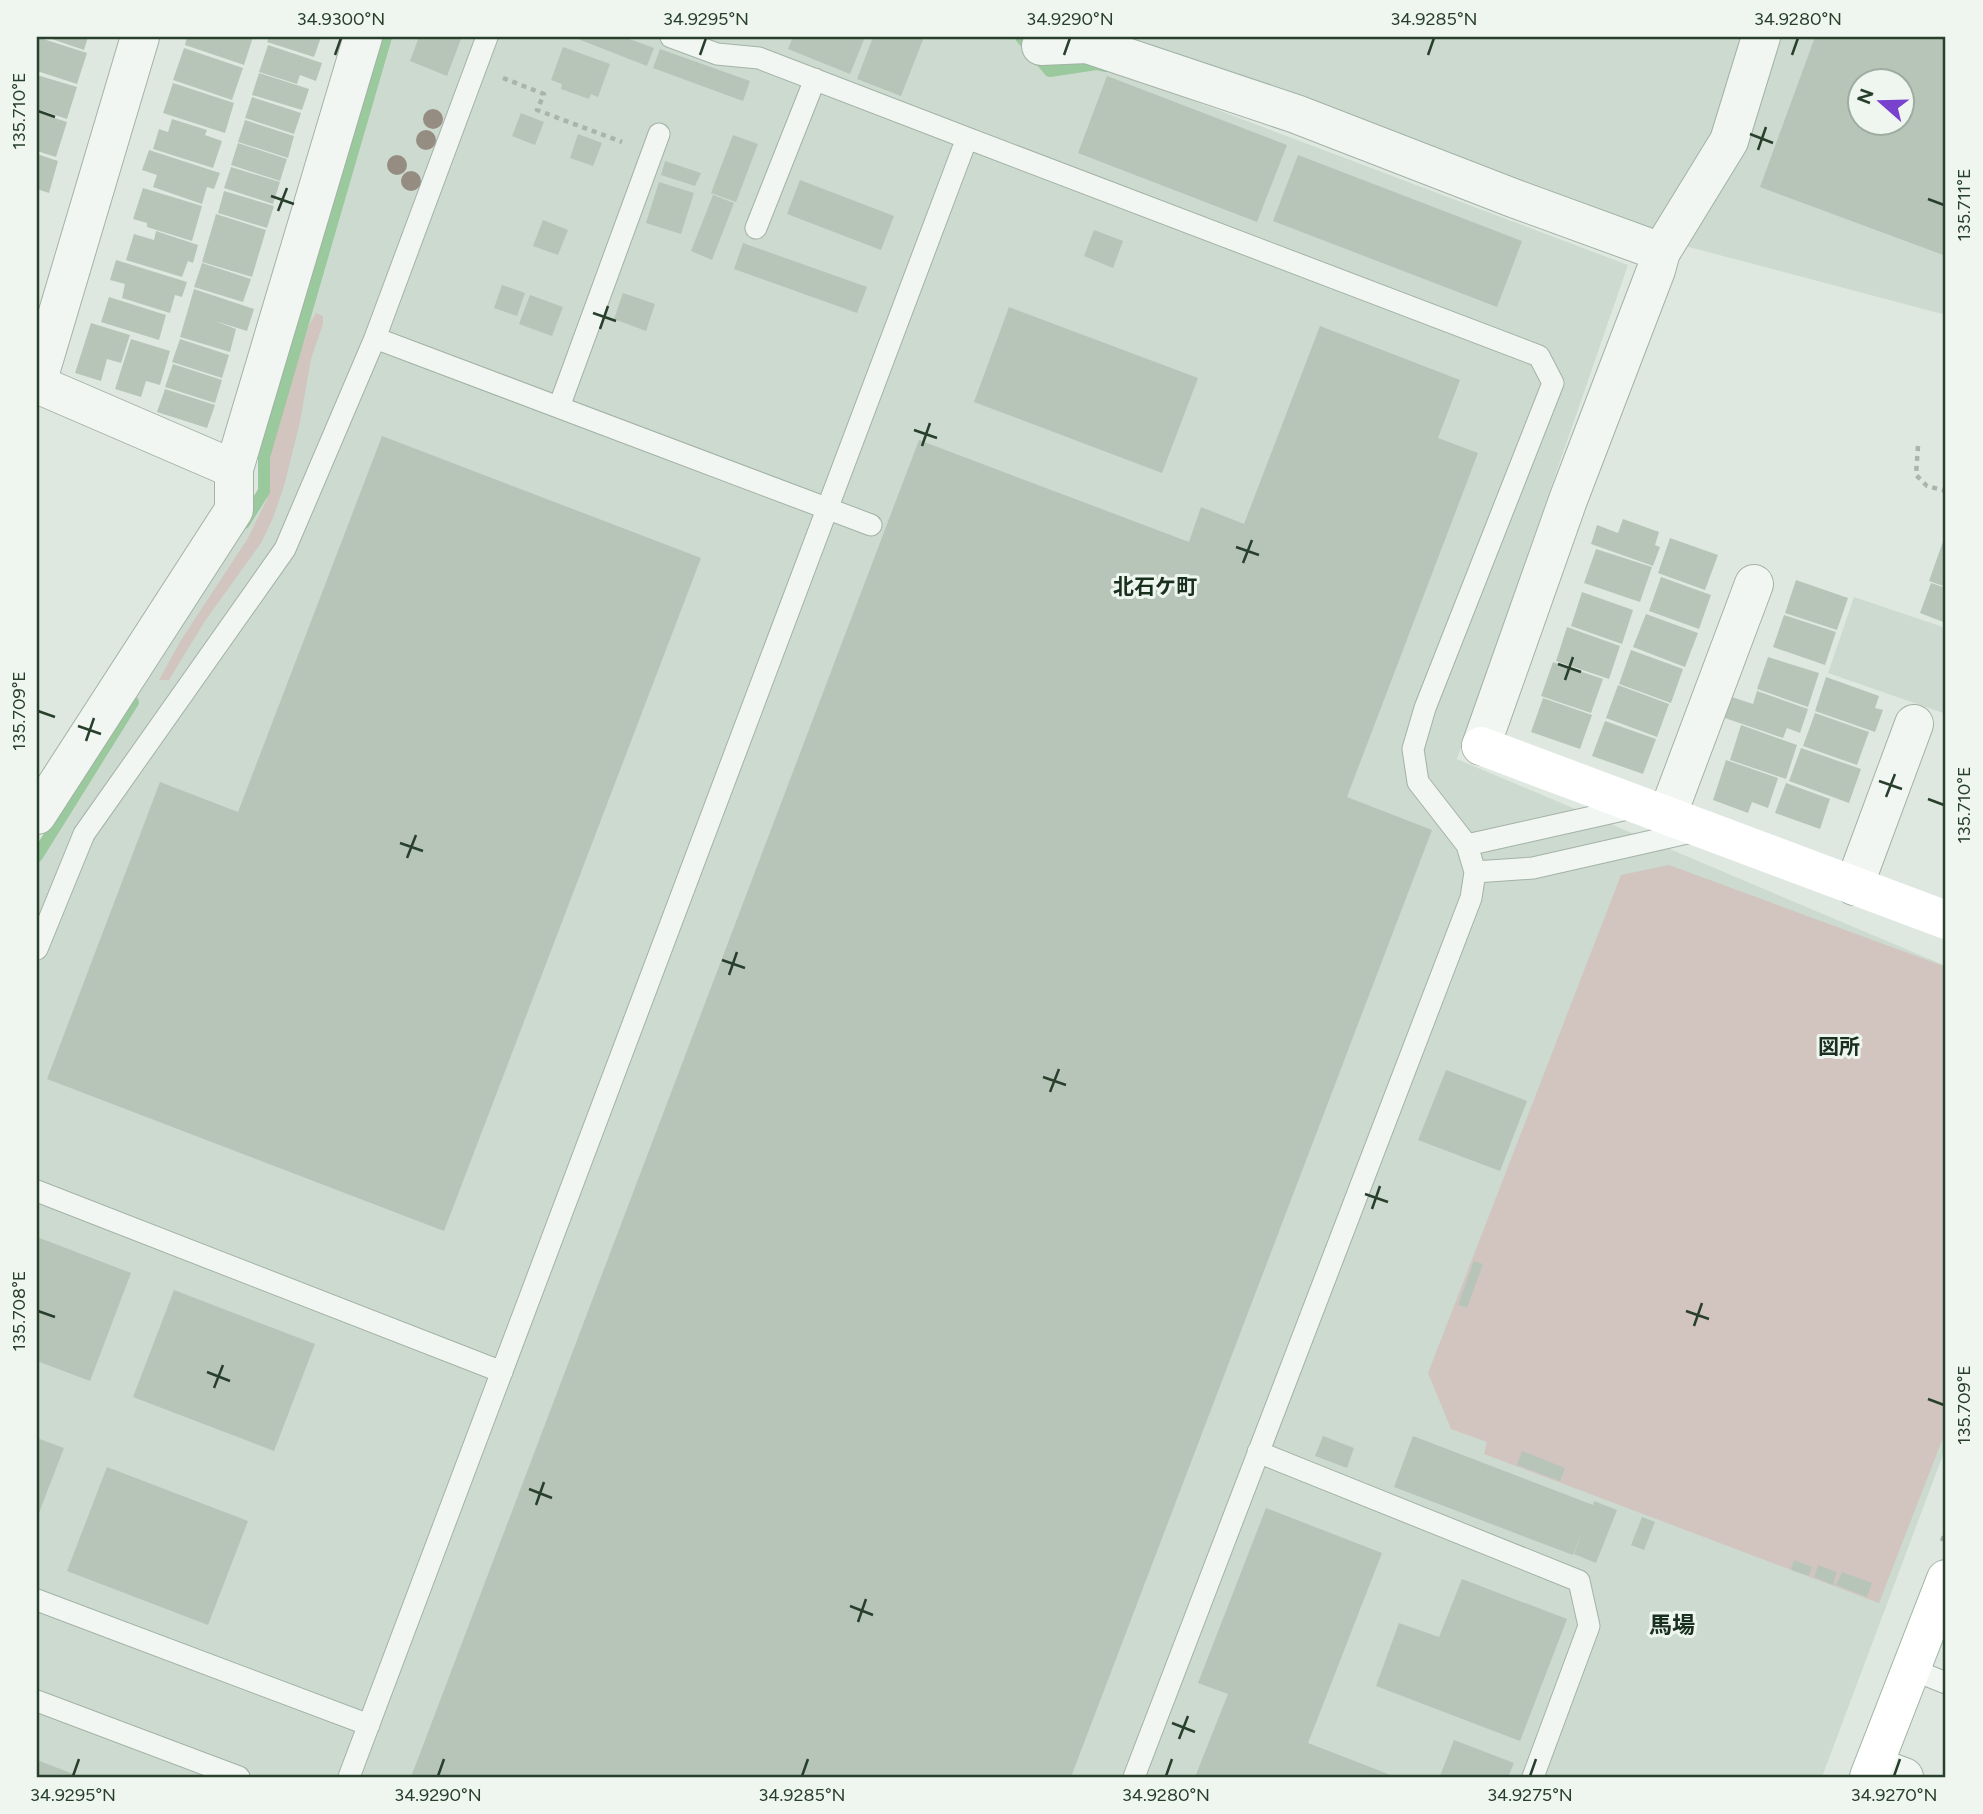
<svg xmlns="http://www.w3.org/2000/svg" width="1983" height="1814" viewBox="0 0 1983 1814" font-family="Figtree,'Noto Sans JP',sans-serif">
  <rect width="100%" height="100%" fill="#dfe8e0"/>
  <path fill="#cddacf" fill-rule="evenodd" d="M388,37H1025L1628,265L1457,759L1946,966V1447L1822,1777H37V854L263,499L272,425Z
    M1101,37H1748L1722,122L1657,238Z
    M1778,37H1946V315L1685,246ZM1860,80H1902V122H1860Z
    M1854,597L1946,628V714L1828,673Z"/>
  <path fill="#d2c5c0" d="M316,313L323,316V324L311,359L300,422L284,486L273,518L261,543L205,621L169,680H159L181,640L248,538L267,499L270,453L308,327Z
    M1669,865L1946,967V1430L1879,1603L1484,1454L1487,1442L1451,1429L1428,1373L1621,875Z"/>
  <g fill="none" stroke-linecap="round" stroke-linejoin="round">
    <path stroke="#99c99c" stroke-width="12" d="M1021,37L1050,71L1096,64L1105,66
      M244,523L264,491V457L386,37
      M37,856L133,702"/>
  </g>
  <path fill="#b6c5b8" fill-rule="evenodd" d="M37,37L87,53L77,84L37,71Z
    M46,37H88L84,50Z
    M187,37H253L244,65L185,45Z
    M269,37H321L314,57L267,42Z
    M419,37H454L461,39L447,76L410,61Z
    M573,37H624L654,48L647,66Z
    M793,37H865L850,74L788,49Z
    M873,37H924L901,96L857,79Z
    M1815,37H1946V256L1760,187ZM1860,80H1902V122H1860Z
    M268,45L322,63L316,81L300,75L297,84L259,72Z
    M563,47L610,64L598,97L591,94L589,99L561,89L562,84L551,80Z
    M184,48L243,68L232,100L173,80Z
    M660,49L750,81L743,101L653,68Z
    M259,73L309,89L302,110L252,95Z
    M37,75L77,87L67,119L37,109Z
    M1107,76L1287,145L1257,222L1078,153Z
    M173,83L234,103L225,133L163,113Z
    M252,97L301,113L294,134L245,118Z
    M37,112L67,122L56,157L37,151Z
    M521,113L544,122L535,145L512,136Z
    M172,119L207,130L205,135L222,141L213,168L153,149L159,129L168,132Z
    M245,120L294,136L288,158L238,142Z
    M578,134L602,143L593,166L570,158Z
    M733,135L758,144L736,202L711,193Z
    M238,143L287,159L280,181L231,165Z
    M149,150L220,173L214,189L207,187L202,204L153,187L157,175L142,170Z
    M37,154L58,161L49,193L37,189Z
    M1298,155L1522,241L1497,307L1273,221Z
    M665,161L701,173L695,186L661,175Z
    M231,167L280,182L273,204L224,188Z
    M800,180L894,216L881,250L787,214Z
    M659,182L694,193L681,234L646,223Z
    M143,188L202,206L192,241L147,227V223L133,219Z
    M224,191L274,206L267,228L218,213Z
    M713,195L734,203L712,260L691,251Z
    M216,214L266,230L252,277L202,262Z
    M543,220L568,230L558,255L533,246Z
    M1094,230L1123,241L1113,268L1084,256Z
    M156,231L198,245L193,263L188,261L182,277L126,260L134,234L154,240Z
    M743,243L867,287L857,313L734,269Z
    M116,260L187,282L182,297L175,295L170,313L122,298L125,284L110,280Z
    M202,263L251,279L243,302L194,287Z
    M502,285L525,293L517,316L494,308Z
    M194,289L254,309L247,331L215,321L236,329L230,352L180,337Z
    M623,293L655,304L646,331L614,319Z
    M530,295L563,307L552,336L519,324Z
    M109,297L166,315L159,340L101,322Z
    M1009,307L1198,378L1162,473L974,402Z
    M91,323L130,335L121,363L107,359L101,381L75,373Z
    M1320,326L1460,380L1438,438L1478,453L1347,797L1432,830L1071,1777H411L919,440L1189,542L1201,507L1244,524Z
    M131,339L170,351L160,385L146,381L141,397L115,389Z
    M180,339L229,355L222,378L172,362Z
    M173,364L222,380L215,403L165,387Z
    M165,389L215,405L207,428L157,412Z
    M382,436L701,558L444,1231L47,1079L160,782L238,812Z
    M1623,519L1659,532L1655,545L1660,547L1653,566L1591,544L1597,525L1618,533Z
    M1946,533V587L1929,581Z
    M1670,538L1718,555L1705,590L1658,573Z
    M1596,549L1652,567L1640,602L1584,583Z
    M1661,577L1711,595L1699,629L1649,611Z
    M1796,580L1848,598L1837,630L1785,613Z
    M1931,583L1946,588V623L1920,613Z
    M1582,592L1633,610L1622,644L1571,626Z
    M1646,614L1698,633L1685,667L1633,647Z
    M1784,615L1836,632L1825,665L1773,647Z
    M1567,627L1620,646L1609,679L1556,661Z
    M1631,650L1683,669L1671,703L1619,684Z
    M1768,657L1819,673L1808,707L1757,689Z
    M1553,662L1603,679L1591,713L1541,696Z
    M1826,677L1879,696L1875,708L1883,710L1875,732L1815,711Z
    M1618,685L1669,704L1657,737L1606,718Z
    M1757,691L1808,709L1800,733L1787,728L1783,738L1725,718L1732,697L1753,704Z
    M1543,698L1592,715L1580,749L1531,732Z
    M1815,713L1869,732L1857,765L1803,746Z
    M1605,721L1656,739L1643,774L1592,756Z
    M1741,725L1797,745L1786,779L1730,760Z
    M1801,748L1861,769L1849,803L1789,781Z
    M1726,760L1778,778L1768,808L1752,802L1748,813L1713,800Z
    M1786,783L1830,799L1820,829L1775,813Z
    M1446,1070L1527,1101L1500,1171L1418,1140Z
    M37,1237L131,1273L90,1381L37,1361Z
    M1474,1261L1483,1264L1467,1308L1458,1305Z
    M174,1290L315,1344L274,1451L133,1397Z
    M1323,1436L1354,1448L1347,1468L1315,1456Z
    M1413,1436L1593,1505L1594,1501L1617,1510L1596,1563L1574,1554L1584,1527L1573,1555L1394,1487Z
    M37,1438L64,1448L37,1518Z
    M1522,1451L1565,1468L1560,1481L1517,1465Z
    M107,1467L248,1521L208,1625L67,1571Z
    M1266,1508L1382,1553L1308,1743L1396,1777H1195L1228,1694L1198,1683Z
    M1642,1517L1655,1522L1644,1550L1631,1545Z
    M1794,1560L1812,1567L1809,1576L1791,1570Z
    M1818,1565L1837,1572L1833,1585L1814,1577Z
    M1842,1572L1872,1583L1867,1597L1836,1585Z
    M1462,1579L1567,1619L1520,1741L1376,1686L1399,1623L1439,1637Z
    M1454,1740L1514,1763L1508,1777L1440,1776Z
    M37,1760L81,1777H37Z"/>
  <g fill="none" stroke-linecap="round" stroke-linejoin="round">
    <defs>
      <path id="lane" d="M487,37L375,338L871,525
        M671,37L717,54L759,58L967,138
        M756,228L815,79
        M559,407L659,134
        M1467,845L1632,808
        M1475,872L1533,868L1696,831
        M37,949L84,834L285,549L375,338
        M37,1191L502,1372
        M1258,1452L1579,1581L1589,1626L1533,1777
        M37,1600L369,1725
        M1911,1669L1946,1683
        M37,1701L239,1777
        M349,1777L967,138L1539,356L1553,383L1425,708L1413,749L1418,782L1467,845L1475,872L1471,898L1134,1777"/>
      <path id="street" d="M1041,46L1087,44L1296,114L1513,198L1661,252
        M37,383L140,37
        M37,384L234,469
        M1481,746L1568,500L1656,270L1661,252L1729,141L1761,37
        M37,815L234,510V469L363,37
        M1667,816L1754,584
        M1854,886L1914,724
        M1874,1766L1904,1777"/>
      <path id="primary" d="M1869,1777L1946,1579"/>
    </defs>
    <use href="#lane" stroke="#a4b2a6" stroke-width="23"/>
    <use href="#street" stroke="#a4b2a6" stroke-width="40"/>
    <use href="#primary" stroke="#9eb4a1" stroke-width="40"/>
    <path stroke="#a9b4ab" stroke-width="4.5" stroke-dasharray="5 5" stroke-linecap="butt" d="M503,78L544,94L537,110L622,142
      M1918,446L1916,475L1927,486L1946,491
      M1942,1541L1946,1531"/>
    <use href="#lane" stroke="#f1f6f2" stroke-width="21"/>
    <use href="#street" stroke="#f1f6f2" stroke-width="38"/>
    <path stroke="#fff" stroke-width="38" d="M1481,746L1946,920"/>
    <use href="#primary" stroke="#fff" stroke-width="38"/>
  </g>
  <g fill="#968d82">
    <circle cx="433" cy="119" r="10"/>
    <circle cx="426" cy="140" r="10"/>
    <circle cx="397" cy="165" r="10"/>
    <circle cx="411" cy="181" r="10"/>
  </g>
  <path fill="none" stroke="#283f2c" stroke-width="2.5" d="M335,55L341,38M700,55L706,38M1064,55L1070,38M1428,55L1434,38M1792,55L1798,38M38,111L55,117M1750,134L1773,143M1758,150L1766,127M271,196L294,204M1928,199L1944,205M278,211L287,188M593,313L616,321M600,329L608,306M914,430L937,438M922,446L930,423M1236,547L1259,555M1243,563L1252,540M1558,664L1581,672M1565,680L1573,657M38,711L55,717M78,726L101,734M86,741L94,718M1879,781L1902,789M1886,797L1895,774M1928,799L1944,805M400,843L423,851M407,858L416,835M722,960L745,968M729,975L737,952M1043,1077L1066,1085M1050,1092L1059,1069M1365,1194L1388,1202M1372,1209L1380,1186M38,1311L55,1317M1686,1311L1709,1319M1694,1326L1702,1303M207,1372L230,1381M214,1388L223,1365M1928,1399L1944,1405M529,1489L552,1498M536,1505L544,1482M850,1606L873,1615M858,1622L866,1599M1172,1723L1195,1732M1179,1739L1188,1716M73,1776L79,1759M438,1776L444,1759M802,1776L808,1759M1166,1776L1172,1759M1530,1776L1536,1759M1894,1776L1900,1759"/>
  <g text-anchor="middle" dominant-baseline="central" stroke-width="6" stroke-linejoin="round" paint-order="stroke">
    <g font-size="21" font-weight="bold" fill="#1a301e" stroke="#eef6ef">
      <text x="1155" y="586">北石ケ町</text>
      <text x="1839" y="1046">図所</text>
    </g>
    <g font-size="23" font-weight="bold" fill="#1a301e" stroke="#eef6ef">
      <text x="1672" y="1625">馬場</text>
    </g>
  </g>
  <rect width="1983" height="1814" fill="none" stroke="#eef6ef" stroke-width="77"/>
  <g transform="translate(1881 102) rotate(290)"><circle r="33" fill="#eef6ef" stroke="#9fada1" stroke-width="2"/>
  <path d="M0-5L12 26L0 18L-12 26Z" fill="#7842cf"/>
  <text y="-10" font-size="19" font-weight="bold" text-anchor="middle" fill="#283f2c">N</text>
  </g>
  <rect x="38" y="38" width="1906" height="1738" fill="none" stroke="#283f2c" stroke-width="2.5"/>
  <g font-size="18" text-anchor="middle" fill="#283f2c">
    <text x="341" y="25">34.9300°N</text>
    <text x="706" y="25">34.9295°N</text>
    <text x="1070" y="25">34.9290°N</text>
    <text x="1434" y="25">34.9285°N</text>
    <text x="1798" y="25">34.9280°N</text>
    <text transform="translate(19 111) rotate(-90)" y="6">135.710°E</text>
    <text transform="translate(1964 205) rotate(-90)" y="6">135.711°E</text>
    <text transform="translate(19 711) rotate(-90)" y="6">135.709°E</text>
    <text transform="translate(1964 805) rotate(-90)" y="6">135.710°E</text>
    <text transform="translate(19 1311) rotate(-90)" y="6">135.708°E</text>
    <text transform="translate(1964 1405) rotate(-90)" y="6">135.709°E</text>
    <text x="73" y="1801">34.9295°N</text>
    <text x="438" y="1801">34.9290°N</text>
    <text x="802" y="1801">34.9285°N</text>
    <text x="1166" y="1801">34.9280°N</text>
    <text x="1530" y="1801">34.9275°N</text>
    <text x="1894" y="1801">34.9270°N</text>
  </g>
</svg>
